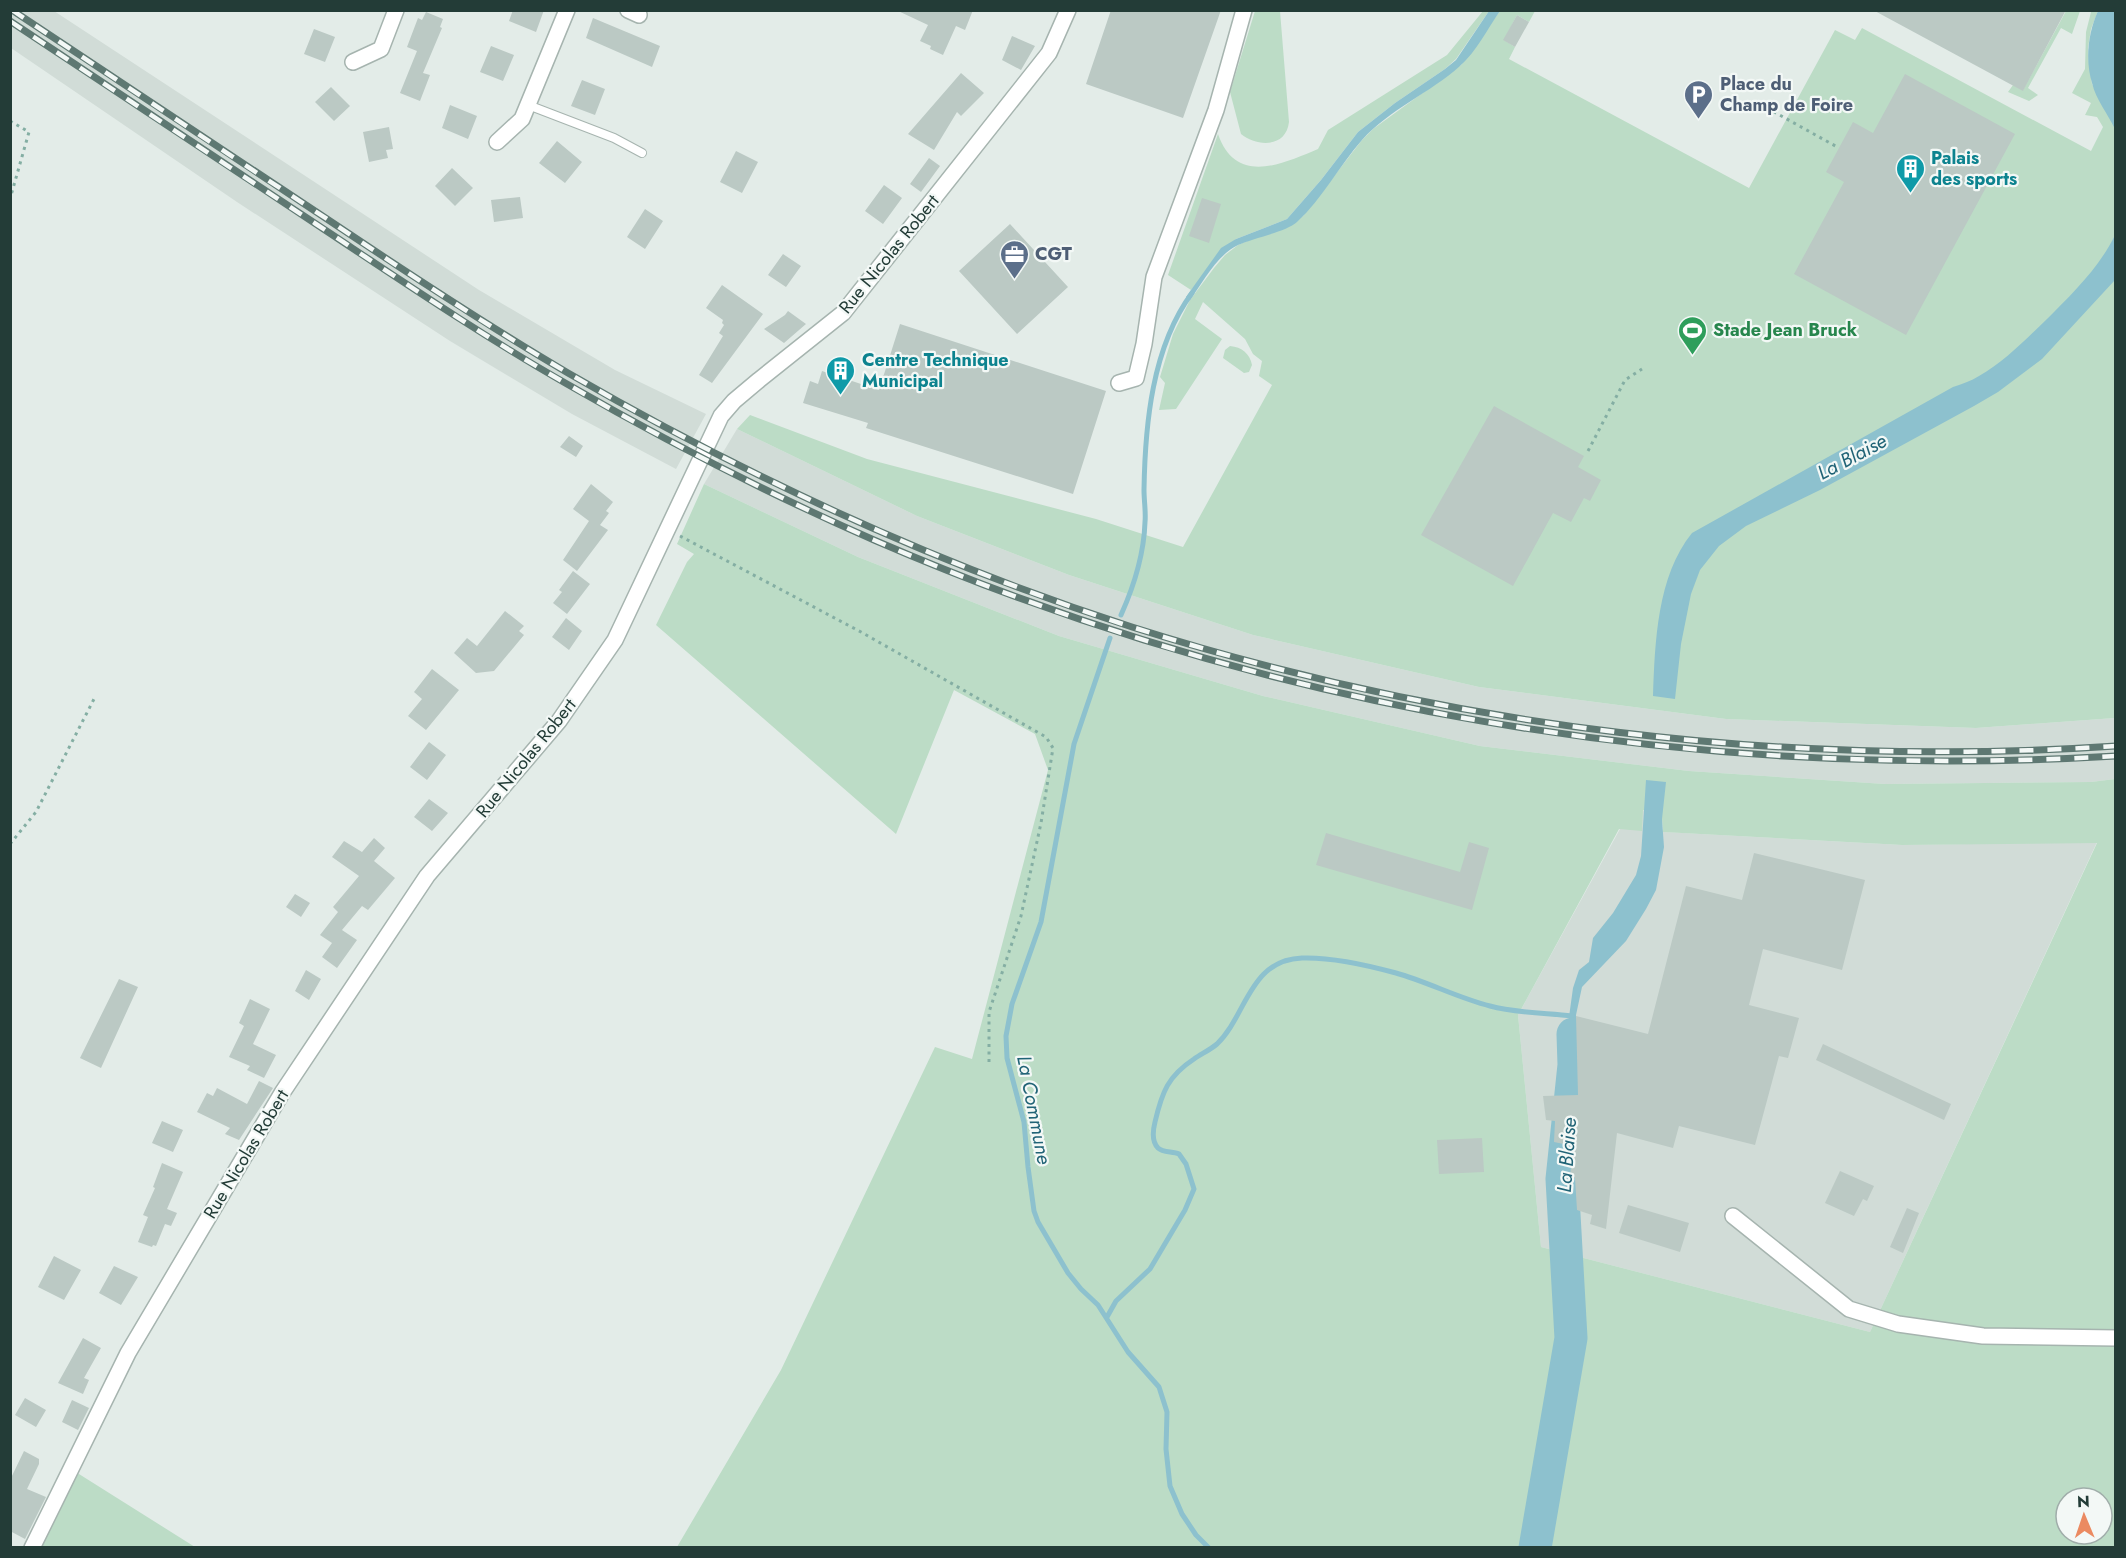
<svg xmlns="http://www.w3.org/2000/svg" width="2126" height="1558" viewBox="0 0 2126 1558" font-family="Jost,sans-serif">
  <rect width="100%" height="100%" fill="#e3ece8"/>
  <path fill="#d1dcd7" d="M10,11H54L479,290L615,370L706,414L676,469L572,414L450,341L237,202L11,48Z
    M737,429L917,516L1069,575L1253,635L1479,687L1726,719L1976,728L2115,718V779L2091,782L1885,784L1689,771L1480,746L1263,696L1059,636L858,557L704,484Z
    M1643,810L1664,832L1902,845L2097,842L1870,1332L1541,1247L1518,1015L1620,829Z"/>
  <path fill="#bcdcc6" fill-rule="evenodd" d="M1255,11H1280L1289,122C1286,148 1257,147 1241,134L1230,92Z
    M1483,11H1489L1456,59L1445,69L1395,103L1358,132L1321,180L1287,219L1236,239L1191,290L1168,275L1218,134C1236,186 1282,164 1318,149L1328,130L1447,55Z
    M1500,11H1535L1529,22L1517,15L1504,40L1515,47L1509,59L1749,188L1835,30L1855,40L1862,28L2091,151L2103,127L2097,117L2085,115L2091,103L2072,93L2085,69L2086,32L2091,12L2098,11L2091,29L2088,48L2089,65L2092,84L2116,129L2115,235L2111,244L2116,262L2115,718L1976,728L1726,719L1479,687L1253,635L1069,575L917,516L737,429L750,415L867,459L1096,519L1183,547L1272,385L1259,376L1262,361L1253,354L1245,339L1203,302L1195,319L1222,339L1176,409L1159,410L1165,383L1160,377L1173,334L1190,300L1214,268L1225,255L1238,245L1303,216L1362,140L1373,129L1461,65Z
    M2066,11H2080L2072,34L2061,28L2028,88L2038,95L2029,101L2008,92L2013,85L2023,90Z
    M1230,346C1242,347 1250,354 1252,365L1249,372L1244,373L1223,358L1225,350Z
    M704,484L858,557L1059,636L1263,696L1480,746L1689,771L1885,784L2091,782L2115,779V1547H677L781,1370L935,1047L972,1059L1048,770L1035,734L954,690L896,834L656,625L687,562L694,554L677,544ZM1643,810L1662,819L1663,832L1902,845L2097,843L1870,1332L1541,1247L1518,1015L1619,829L1642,831ZM2066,1498H2102V1534H2066Z
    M71,1469L195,1547L36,1548Z"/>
  <path fill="#8dc1ce" d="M1489,11H1500C1488,28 1476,52 1460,66C1430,93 1390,109 1362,140C1339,166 1323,198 1297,222C1286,232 1253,238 1238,245C1217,255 1203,282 1190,300L1186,297L1221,248L1236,239L1287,219L1321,180L1358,132L1395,103L1445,69L1456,60Z
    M2098,11H2115V129C2108,114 2096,100 2092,83C2085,60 2088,33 2098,11Z
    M2115,235V280L2042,359L1998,392L1974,406L1820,490L1746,526L1719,546L1700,570L1691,594L1681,644L1675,699L1653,696C1655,642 1657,576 1692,533L1953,387C1962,384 1971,381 1979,376C2004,362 2025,340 2046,320C2072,294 2099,268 2115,235Z
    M1646,780L1666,782L1662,819L1664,847L1656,890L1646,909L1626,941L1582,987L1576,1015L1578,1084L1571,1079L1569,1017L1573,988L1579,970L1589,962L1593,938L1613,913L1636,875L1641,856Z"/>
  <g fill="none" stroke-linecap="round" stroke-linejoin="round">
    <path stroke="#8dc1ce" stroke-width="5" d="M1121,615C1134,586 1144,553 1145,522C1146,512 1144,501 1144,490C1145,425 1152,347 1192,293
      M1110,638L1074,744L1041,922L1012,1004L1006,1036L1007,1058L1024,1122L1028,1167L1034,1211L1038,1222L1068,1273L1081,1289L1098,1305L1128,1352L1159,1387L1167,1412L1166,1449L1170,1486L1182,1514L1196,1535L1209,1548
      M1107,1317L1116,1301L1150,1269L1185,1210L1194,1189L1186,1164L1179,1154C1173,1151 1163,1153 1158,1148C1151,1141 1153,1130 1155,1122C1162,1092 1168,1076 1194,1059C1201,1054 1210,1050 1217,1044C1247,1015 1249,960 1302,958C1332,957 1367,965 1396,973C1428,982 1458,998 1490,1006C1516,1013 1545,1013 1572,1016"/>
    <path stroke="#8dc1ce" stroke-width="33" d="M1535,1548L1571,1338L1562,1179L1574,1065L1573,1034"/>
  </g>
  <path fill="#bbc9c4" d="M513,10H544L536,32L509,21Z
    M896,10H973L965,30L956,26L943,55L930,49L931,46L920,41L928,25Z
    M1111,10H1221L1183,118L1086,84Z
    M1873,10H2066L2023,91Z
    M426,12L443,19L440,27L442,28L423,73L430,75L420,101L400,93L417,51L407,47L418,18L422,20Z
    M1517,15L1529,22L1515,47L1503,40Z
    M593,18L660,46L652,67L586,38Z
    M314,29L335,37L325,62L304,54Z
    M1012,36L1035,46L1021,70L1002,60Z
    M491,46L514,55L503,81L480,72Z
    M961,73L984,93L961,116L957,112L934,150L908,134Z
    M1905,74L2015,134L1906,335L1794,274L1844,182L1826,172L1853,122L1873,133Z
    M582,80L605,89L595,115L571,106Z
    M331,87L350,106L334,121L315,102Z
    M450,105L477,116L468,139L442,128Z
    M389,127L393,149L386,150L388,158L369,162L363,132Z
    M557,141L582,162L565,183L539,163Z
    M736,151L758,162L742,193L720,182Z
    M929,158L940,166L921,192L910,184Z
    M452,168L473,188L455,206L435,186Z
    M884,185L902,198L883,224L865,211Z
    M520,197L523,218L494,222L491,200Z
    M1202,198L1221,204L1209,243L1189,236Z
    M645,209L663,221L645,249L627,237Z
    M1010,224L1068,287L1017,334L959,271Z
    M783,254L801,266L786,287L768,275Z
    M722,285L763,314L712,383L699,375L723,336L719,333L724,325L722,323L723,320L706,308Z
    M788,311L806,324L784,343L764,329L785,315Z
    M900,324L1106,391L1073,494L866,428L868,423L803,403L810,381L818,384L822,371L879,390Z
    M1494,406L1584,456L1578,467L1601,480L1590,501L1584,498L1571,522L1553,513L1513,586L1421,535Z
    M569,436L583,446L576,457L560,447Z
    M591,484L613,502L606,511L609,513L600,525L608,530L577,571L563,560L589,521L573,509Z
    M573,571L590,584L567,614L553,603L562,592L559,590Z
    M505,611L524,626L519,631L524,635L494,671L476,673L454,653L467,638L477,646Z
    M566,618L582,631L569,650L552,637Z
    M432,669L459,690L426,730L408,716L422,699L414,692Z
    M429,742L446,755L427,780L410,767Z
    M429,799L448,813L432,831L414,817Z
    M1326,833L1460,872L1469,842L1489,848L1472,910L1316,865Z
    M374,838L385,848L374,861L395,878L368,910L362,906L342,930L357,940L337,968L322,957L332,943L320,935L338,912L333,907L359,876L332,857L344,841L362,852Z
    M1754,853L1865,880L1842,970L1763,949L1749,1005L1799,1018L1788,1058L1779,1056L1755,1145L1679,1126L1673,1148L1617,1133L1606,1229L1590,1224L1592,1215L1577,1210L1575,1178L1570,1177L1573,1146L1554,1142L1555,1121L1546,1120L1543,1096L1578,1095L1576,1016L1648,1034L1686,886L1742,900Z
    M295,894L310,903L301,917L286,907Z
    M306,970L321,979L309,1000L295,991Z
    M119,979L138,987L101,1068L80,1058Z
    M250,999L270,1009L253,1044L276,1055L264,1078L247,1070L250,1066L229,1057L244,1026L239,1023Z
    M1823,1044L1951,1104L1944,1120L1816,1060Z
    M259,1081L273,1088L239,1140L225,1134L230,1128L197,1112L207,1093L213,1096L217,1088L247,1104Z
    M162,1121L183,1130L173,1152L152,1143Z
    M1482,1138L1484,1172L1439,1174L1437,1140Z
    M162,1163L183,1172L167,1209L177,1213L171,1226L165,1224L156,1246L153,1245L152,1247L138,1242L148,1217L143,1215L155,1188L153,1187Z
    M1840,1171L1874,1186L1867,1201L1863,1199L1854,1216L1825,1203Z
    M1628,1205L1689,1223L1680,1252L1619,1233Z
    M1907,1208L1919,1213L1903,1253L1890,1247Z
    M54,1256L81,1270L64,1300L38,1287Z
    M114,1266L138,1277L121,1305L99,1293Z
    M83,1338L101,1348L84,1378L89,1380L83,1394L58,1383Z
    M25,1398L46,1410L36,1427L15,1415Z
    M72,1400L89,1408L78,1430L62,1422Z
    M24,1451L39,1459V1464L27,1489L46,1497L25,1539L10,1531V1480Z"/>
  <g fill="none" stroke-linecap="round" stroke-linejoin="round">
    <defs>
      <path id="service" d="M528,105L614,138L642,153"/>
      <path id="minor" d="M628,10L639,15
        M353,62L381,49L396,10
        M497,142L522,119L567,10
        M1119,383L1136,378L1144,344L1154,277L1216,110L1244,10
        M1733,1216L1849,1309L1898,1324L1983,1336L2116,1338
        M32,1548L128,1353L282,1093L427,876L559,721L615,640L721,416L734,401L759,380L843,313L1049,53L1068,10"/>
    </defs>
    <use href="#service" stroke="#a6b4af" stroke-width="10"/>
    <use href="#minor" stroke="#a6b4af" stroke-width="18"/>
    <path stroke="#84aea3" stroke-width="3" stroke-dasharray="3 4.5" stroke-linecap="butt" d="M1767,108L1839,148
      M10,121L29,132L10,199
      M1588,451L1625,380L1642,369
      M680,536L861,632L1046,737L1053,748L1041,823L1021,916L989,1012V1066
      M10,844L36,812L94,699"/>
    <use href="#service" stroke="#fff" stroke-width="8"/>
    <use href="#minor" stroke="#fff" stroke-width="15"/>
    <defs>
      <path id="rail" d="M12,10C117,80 222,150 327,219C406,272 486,325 568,373C746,476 936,564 1132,627C1448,727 1784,768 2116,746
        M10,21C112,89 214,157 316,224C399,279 481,335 567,384C666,441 769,494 874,540C1266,710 1689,781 2116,756"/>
    </defs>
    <use href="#rail" stroke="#5e7872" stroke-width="7"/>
    <use href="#rail" stroke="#f3f8f6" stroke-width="4.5" stroke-dasharray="14" stroke-linecap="butt"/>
  </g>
  <defs>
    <symbol id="parking-pin" viewBox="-11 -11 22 30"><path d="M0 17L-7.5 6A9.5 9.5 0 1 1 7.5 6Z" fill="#5c6f8a" stroke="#f3f8f6"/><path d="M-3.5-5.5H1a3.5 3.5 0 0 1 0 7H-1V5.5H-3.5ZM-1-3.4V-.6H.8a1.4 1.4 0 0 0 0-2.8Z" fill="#fff"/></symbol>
    <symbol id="building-pin" viewBox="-11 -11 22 30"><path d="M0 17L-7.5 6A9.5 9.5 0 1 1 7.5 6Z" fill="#0f9aa8" stroke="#f3f8f6"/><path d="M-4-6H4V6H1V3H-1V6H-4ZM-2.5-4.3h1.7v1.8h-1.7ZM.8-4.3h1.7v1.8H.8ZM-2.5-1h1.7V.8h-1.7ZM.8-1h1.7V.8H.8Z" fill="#fff"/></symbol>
    <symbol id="office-pin" viewBox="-11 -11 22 30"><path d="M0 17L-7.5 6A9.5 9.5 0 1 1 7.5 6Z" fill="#5c6f8a" stroke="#f3f8f6"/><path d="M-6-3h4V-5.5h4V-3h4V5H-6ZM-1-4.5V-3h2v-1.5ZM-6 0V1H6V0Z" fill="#fff"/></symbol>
    <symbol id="stadium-pin" viewBox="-11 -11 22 30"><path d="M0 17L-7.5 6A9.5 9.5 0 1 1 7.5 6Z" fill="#2e9e5b" stroke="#f3f8f6"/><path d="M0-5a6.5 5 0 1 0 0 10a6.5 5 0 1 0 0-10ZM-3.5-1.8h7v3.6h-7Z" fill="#fff"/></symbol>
  </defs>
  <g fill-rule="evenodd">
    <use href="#parking-pin" x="1682" y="78" width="33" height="45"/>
    <use href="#building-pin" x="1894" y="152" width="33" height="45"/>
    <use href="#office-pin" x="998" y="238" width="33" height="45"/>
    <use href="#stadium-pin" x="1676" y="314" width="33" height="45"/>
    <use href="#building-pin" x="824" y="354" width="33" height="45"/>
  </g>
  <g text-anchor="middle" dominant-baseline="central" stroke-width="4.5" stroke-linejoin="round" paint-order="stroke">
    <g font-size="18" font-weight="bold" fill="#4e5e75" stroke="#f3f8f6" text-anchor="start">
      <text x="1720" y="84">Place du<tspan x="1720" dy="21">Champ de Foire</tspan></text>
      <text x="1035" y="254">CGT</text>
    </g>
    <g font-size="18" font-weight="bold" fill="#0d838f" stroke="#f3f8f6" text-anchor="start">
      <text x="1931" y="158">Palais<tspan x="1931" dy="21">des sports</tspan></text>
      <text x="862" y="360">Centre Technique<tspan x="862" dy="21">Municipal</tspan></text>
    </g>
    <g font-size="18" fill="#233c37" stroke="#f3f8f6">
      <text transform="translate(889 254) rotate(-51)">Rue Nicolas Robert</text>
      <text transform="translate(526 758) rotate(-51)">Rue Nicolas Robert</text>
      <text transform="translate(246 1154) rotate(-59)">Rue Nicolas Robert</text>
    </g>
    <g font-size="18" font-weight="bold" fill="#27864d" stroke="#f3f8f6" text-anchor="start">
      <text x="1713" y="330">Stade Jean Bruck</text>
    </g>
    <g font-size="20" font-style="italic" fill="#206376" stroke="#f3f8f6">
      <text transform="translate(1852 457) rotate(-28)">La Blaise</text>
      <text transform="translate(1034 1110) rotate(79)">La Commune</text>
      <text transform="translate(1567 1155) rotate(-86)">La Blaise</text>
    </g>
  </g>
  <rect width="2126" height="1558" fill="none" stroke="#233c37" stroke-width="24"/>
  <g transform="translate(2084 1516) rotate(358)"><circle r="28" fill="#f3f8f6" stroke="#a0adaa" stroke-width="1.5"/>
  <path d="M0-4.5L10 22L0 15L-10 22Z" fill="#eb8a61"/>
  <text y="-9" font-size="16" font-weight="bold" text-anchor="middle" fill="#233c37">N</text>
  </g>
</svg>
